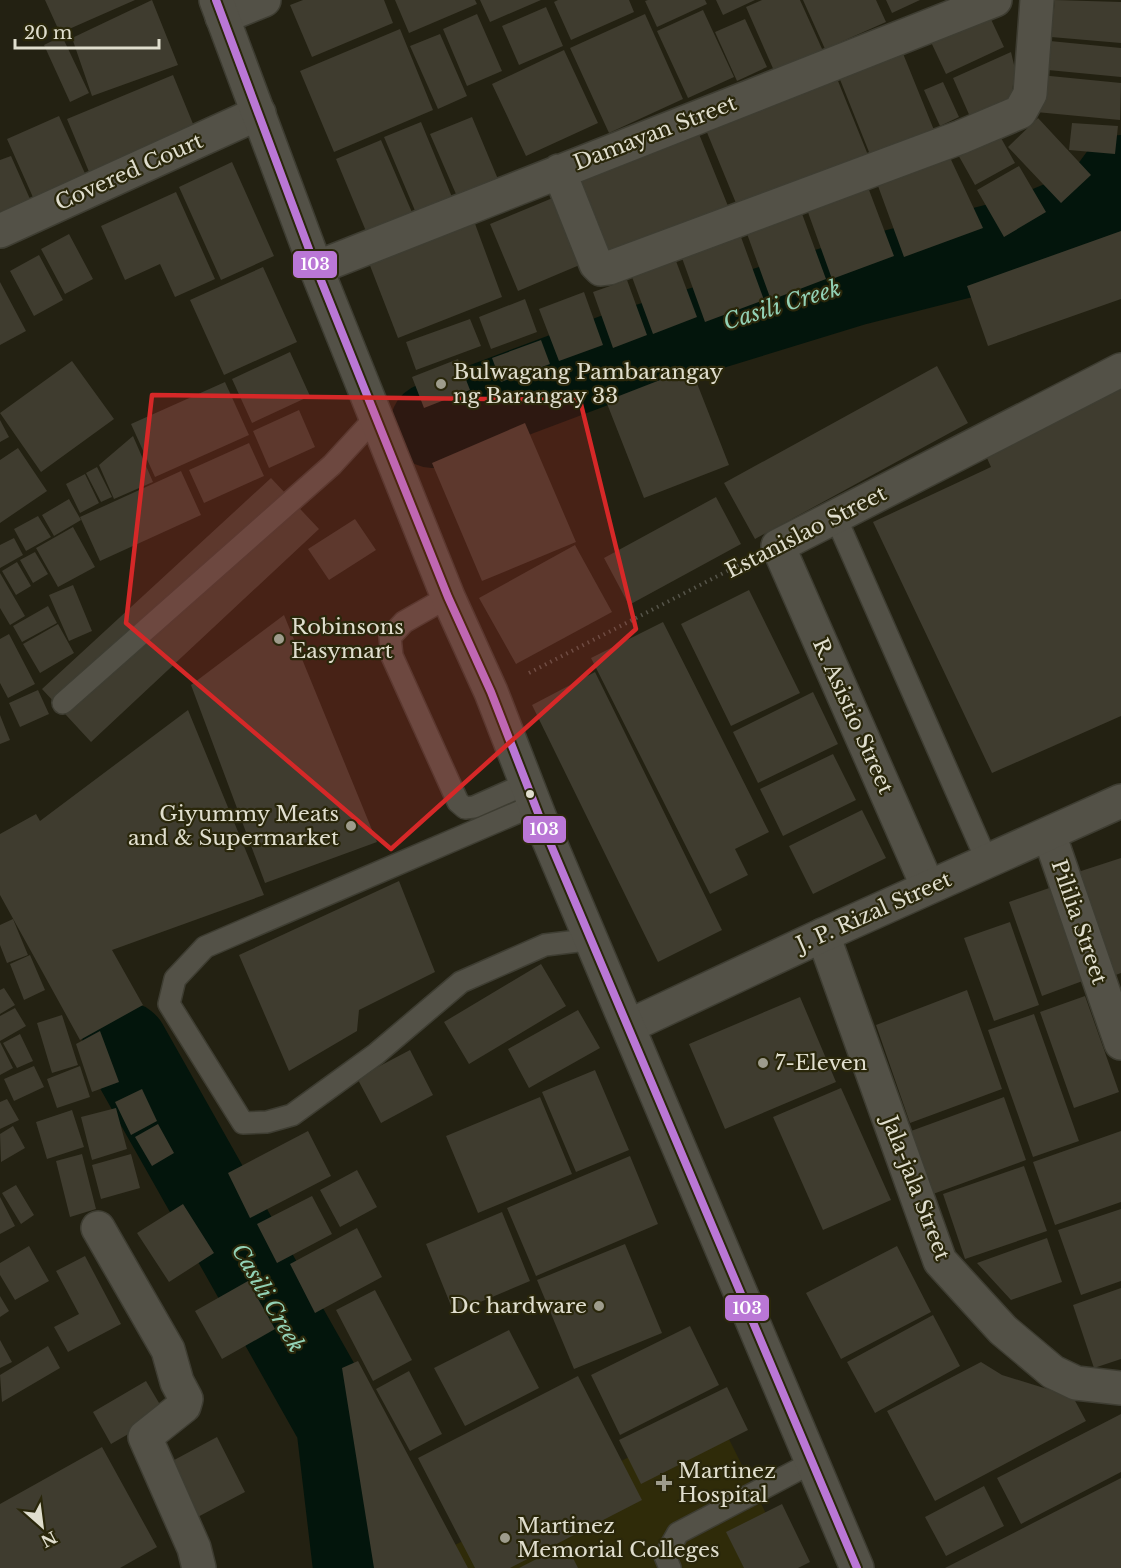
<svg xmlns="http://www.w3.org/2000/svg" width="1121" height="1568" viewBox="0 0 1121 1568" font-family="'Libre Baskerville',serif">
  <rect width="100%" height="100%" fill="#232112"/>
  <path fill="#2f2b09" d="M716,1413L793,1568H449L441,1552Z"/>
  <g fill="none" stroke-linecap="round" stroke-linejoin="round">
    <path stroke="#03150c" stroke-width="86" d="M433,425L619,355L857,282L1022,240L1099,208L1121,178
      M125,1045L339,1424L356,1568"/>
  </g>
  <path fill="#3f3c2f" d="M45,0H135L60,33Z
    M152,0L178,65L92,96L72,38Z
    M303,0H384L393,23L312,57L290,5Z
    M395,0H475L477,4L409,33Z
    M480,0H541L490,22Z
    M558,0H629L634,12L571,40L554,2Z
    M648,0H705L707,4L657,27L645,1Z
    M716,0H755L723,15Z
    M762,0H800L823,51L775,73L746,7Z
    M803,0H876L886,22L825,49Z
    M886,0H920L892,13Z
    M1055,0L1121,2V43L1051,37Z
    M546,7L563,46L519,65L502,26Z
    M703,10L734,77L688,98L657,31Z
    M988,13L1004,47L946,74L930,40Z
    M477,14L502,71L467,86L443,29Z
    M645,14L683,99L609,133L570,48Z
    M745,19L767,67L737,81L715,32Z
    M400,29L433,110L334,152L300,71Z
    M440,34L467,96L438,109L410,46Z
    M62,36L89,93L70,102L44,45Z
    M1050,41L1121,48V77L1048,70Z
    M564,50L598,123L526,156L492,84Z
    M902,51L936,135L873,162L839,77Z
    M1011,52L1015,69L1011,100L971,119L953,78Z
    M173,75L198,136L92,179L67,119Z
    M1040,75L1121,83L1120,120L1036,112Z
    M836,76L868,155L738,208L706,130Z
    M943,82L959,117L940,126L924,90Z
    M59,116L88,180L36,204L7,139Z
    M472,117L500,184L459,201L430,134Z
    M1038,118L1091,175L1061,203L1008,147Z
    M421,122L452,197L416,213L384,137Z
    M1072,123L1118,126L1115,154L1069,150Z
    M996,129L1015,163L975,185L956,151Z
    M699,134L728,206L602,257L573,185Z
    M381,140L414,217L368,236L336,159Z
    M946,149L983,228L904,257L874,175Z
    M11,156L30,199L0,212V160Z
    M232,162L274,256L221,280L179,187Z
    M1019,166L1046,212L1004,237L977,190Z
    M866,182L894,256L832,279L805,204Z
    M176,192L215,279L175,297L160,264L125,280L101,226Z
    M555,197L582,264L518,291L490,224Z
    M801,211L826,279L771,300L746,231Z
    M474,221L502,297L398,338L369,263Z
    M1121,231V299L988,346L967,286Z
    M69,234L93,279L65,294L41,249Z
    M741,237L764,300L705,322L682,258Z
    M39,255L63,300L34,316L10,271Z
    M676,261L697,317L653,334L632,277Z
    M263,267L297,342L224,375L190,300Z
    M627,280L647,335L613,348L593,292Z
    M0,282L26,331L0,345Z
    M584,292L603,345L559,361L539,309Z
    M525,299L537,332L491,349L479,317Z
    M470,319L481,346L416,370L406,342Z
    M541,340L550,364L501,382L492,358Z
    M290,352L310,396L252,423L232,379Z
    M458,359L470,390L424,408L412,377Z
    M72,361L114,419L41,472L0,413Z
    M937,366L968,423L755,539L724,483Z
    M691,368L729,465L644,498L606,401Z
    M225,382L249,435L155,477L131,424Z
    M1121,383V716L992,773L873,522L991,467L982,447Z
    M299,410L315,447L269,468L253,431Z
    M0,420L9,437L0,442Z
    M525,423L576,542L482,581L432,463Z
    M133,436L153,482L114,499L99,465Z
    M249,443L264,476L204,503L189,470Z
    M18,448L47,491L0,523V460Z
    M97,467L112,497L101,502L86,473Z
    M181,471L201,515L100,561L80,517Z
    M85,474L99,503L80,513L66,484Z
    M271,478L319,529L91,742L42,689Z
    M716,497L741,544L629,605L604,558Z
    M69,499L81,520L54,536L42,515Z
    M38,516L51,537L26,551L14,529Z
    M355,519L376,550L329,580L308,549Z
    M73,527L95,567L58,587L36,548Z
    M14,538L23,555L0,568V545Z
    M575,545L612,612L516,664L479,598Z
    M35,552L48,574L33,583L20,560Z
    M17,562L31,586L16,595L2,571Z
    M0,573L25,616L10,625L0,608Z
    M73,585L92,631L69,641L49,595Z
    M749,590L800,693L731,726L681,624Z
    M48,606L57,623L22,642L13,626Z
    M284,615L377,842L265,883L191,685Z
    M663,622L769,832L735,849L748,875L710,894L591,658Z
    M58,624L74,653L40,673L23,644Z
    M9,634L35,684L8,698L0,683V639Z
    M595,672L722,930L658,962L532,705Z
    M38,690L49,714L20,727L9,703Z
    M813,692L838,744L758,783L733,732Z
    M188,710L264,895L112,950L143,1005L80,1040L0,895V834L36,814L40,821Z
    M0,715L10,740L0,744Z
    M833,754L856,800L783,836L760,789Z
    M862,810L886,858L813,894L789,846Z
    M1121,858V973L1113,976L1078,872Z
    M399,881L435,972L359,1010L357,1031L289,1071L239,955Z
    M1055,886L1088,979L1042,996L1009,902Z
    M13,919L28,955L7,963L0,945V925Z
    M1010,922L1039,1005L994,1021L964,938Z
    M30,955L45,990L24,1000L10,964Z
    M541,964L566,1006L469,1064L444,1022Z
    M4,988L15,1005L0,1014V990Z
    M967,990L1002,1089L910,1123L876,1025Z
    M1085,996L1119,1092L1074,1108L1040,1012Z
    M800,997L836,1082L725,1129L689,1044Z
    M15,1008L26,1026L0,1041V1016Z
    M578,1010L600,1048L529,1088L508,1049Z
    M1034,1014L1079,1141L1033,1157L988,1030Z
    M62,1015L78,1065L52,1073L37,1023Z
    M100,1031L119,1082L92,1092L76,1044Z
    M20,1034L33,1061L17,1068L3,1043Z
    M0,1042L13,1068L0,1075Z
    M410,1050L433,1095L381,1123L357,1078Z
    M34,1066L44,1087L14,1101L4,1079Z
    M80,1066L90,1097L57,1108L47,1079Z
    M595,1070L629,1150L576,1172L542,1092Z
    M841,1088L891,1200L823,1230L773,1117Z
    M142,1089L157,1121L131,1135L115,1102Z
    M540,1097L572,1174L478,1213L446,1136Z
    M1004,1097L1026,1160L933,1194L911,1131Z
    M7,1099L19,1120L0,1129V1102Z
    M116,1108L127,1149L92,1160L81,1117Z
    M72,1110L84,1147L47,1159L36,1122Z
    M158,1124L174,1153L152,1166L135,1137Z
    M13,1126L25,1148L1,1162L0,1134Z
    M308,1131L331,1176L250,1218L228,1173Z
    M1121,1131V1202L1055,1225L1033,1162Z
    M82,1154L96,1209L70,1217L56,1161Z
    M131,1154L140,1188L101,1199L92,1165Z
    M630,1156L658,1224L536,1276L507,1208Z
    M1024,1166L1047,1231L965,1259L943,1194Z
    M357,1170L377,1207L340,1227L320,1190Z
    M16,1185L34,1215L21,1224L2,1193Z
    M312,1196L332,1234L277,1263L257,1224Z
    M0,1197L15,1226L0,1234Z
    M183,1204L214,1253L169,1282L137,1233Z
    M1121,1209V1281L1081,1295L1058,1230Z
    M502,1212L530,1281L454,1313L426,1244Z
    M357,1228L382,1277L315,1313L290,1264Z
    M1047,1238L1062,1282L1011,1300L977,1263Z
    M625,1244L662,1333L574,1369L537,1280Z
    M29,1246L49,1281L15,1300L0,1275V1263Z
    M897,1246L931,1312L841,1359L806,1293Z
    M85,1256L121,1324L68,1352L54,1327L79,1314L56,1271Z
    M248,1281L275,1329L222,1359L195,1311Z
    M1121,1288V1359L1094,1368L1073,1305Z
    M375,1290L412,1360L373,1381L336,1310Z
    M0,1296L9,1311L0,1317Z
    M933,1315L960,1366L875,1413L847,1362Z
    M690,1326L719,1385L620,1435L591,1375Z
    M509,1330L539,1388L465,1426L434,1368Z
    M0,1340L12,1362L0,1368Z
    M48,1346L60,1368L2,1402L0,1375Z
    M358,1361L468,1568H374L342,1368Z
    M981,1362L1002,1375L1073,1397L1086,1421L935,1501L887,1411Z
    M409,1371L442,1434L410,1451L376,1389Z
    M578,1376L642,1500L510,1568H475L418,1458Z
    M146,1381L165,1413L111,1444L93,1412Z
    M727,1387L748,1430L641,1484L619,1440Z
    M1121,1414V1472L1021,1524L997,1478Z
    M217,1437L245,1492L192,1520L163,1466Z
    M102,1447L157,1547L120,1568H0V1504Z
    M1121,1478V1568H945Z
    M984,1486L1004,1526L946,1556L925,1517Z
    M782,1504L810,1562L798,1568H744L726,1532Z
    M566,1544L578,1568H519Z"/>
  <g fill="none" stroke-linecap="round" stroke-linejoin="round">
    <defs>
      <path id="service" d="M836,518L987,861
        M448,597L404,622L390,637L392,656L458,802L465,808L474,807L528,783
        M63,703L332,465L376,417
        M535,805L205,947L175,979L169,1004L243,1123L267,1122L292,1115L376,1054L461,982L545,945L578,941L593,944
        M670,1568L665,1556L678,1533L813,1462"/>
      <path id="minor" d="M222,17L264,0
        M559,171L596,264L601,269L609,268L961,137L1020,112L1030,94L1037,0
        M0,231L259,113
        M316,268L995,0
        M1049,834L1121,1043
        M928,887L778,546L1121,370
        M823,935L940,1261L1003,1330L1053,1372L1076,1383L1121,1388
        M98,1228L168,1350L177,1382L186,1399L184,1406L145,1437L194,1548L199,1568"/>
      <path id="tertiary" d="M629,1026L823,935L1121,801"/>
      <path id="secondary" d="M216,0L316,268L448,597L491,692L545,831L857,1568"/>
    </defs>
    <use href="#service" stroke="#3e3d32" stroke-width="24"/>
    <use href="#minor" stroke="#3e3d32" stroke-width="36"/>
    <use href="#tertiary" stroke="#3e3d32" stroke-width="36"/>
    <use href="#secondary" stroke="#3e3d32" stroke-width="36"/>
    <path stroke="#56554a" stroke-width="4" stroke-dasharray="1.5 4.5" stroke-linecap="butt" d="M529,673L741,564"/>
    <use href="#service" stroke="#535147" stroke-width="21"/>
    <use href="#minor" stroke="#535147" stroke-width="33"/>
    <use href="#tertiary" stroke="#535147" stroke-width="33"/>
    <use href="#secondary" stroke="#535147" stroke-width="33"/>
    <defs>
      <path id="bus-1" d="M216,0L316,268L448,597L491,692L545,831L857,1568"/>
    </defs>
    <use href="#bus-1" stroke="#2a270b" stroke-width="12"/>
    <use href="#bus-1" stroke="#ba77d6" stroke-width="8"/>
  </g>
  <path fill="#d62828" fill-opacity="0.2" stroke="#d62828" stroke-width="4.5" stroke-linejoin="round" d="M152,395L580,400L636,629L391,849L126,623Z"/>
  <g fill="#9e9c8c" stroke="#2a270b" stroke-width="2">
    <circle cx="441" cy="384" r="6"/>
    <circle cx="279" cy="639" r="6"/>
    <circle cx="351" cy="826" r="6"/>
    <circle cx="763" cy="1063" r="6"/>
    <circle cx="599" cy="1306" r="6"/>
    <path d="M661 1474h6v6h6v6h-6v6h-6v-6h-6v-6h6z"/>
    <circle cx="505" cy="1538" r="6"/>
  </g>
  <circle fill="#e0dece" stroke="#2a270b" stroke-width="2" cx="530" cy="794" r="5"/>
  <g text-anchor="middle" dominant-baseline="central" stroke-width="4.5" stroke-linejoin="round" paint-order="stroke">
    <g font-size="21" fill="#e0dece" stroke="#2a270b">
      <text transform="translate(655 133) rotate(-21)">Damayan Street</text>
      <text transform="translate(129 172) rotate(-24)">Covered Court</text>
      <text transform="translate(806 532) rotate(-27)">Estanislao Street</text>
      <text transform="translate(853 716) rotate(66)">R. Asistio Street</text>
      <text transform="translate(874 912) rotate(-24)">J. P. Rizal Street</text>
      <text transform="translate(1079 922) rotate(71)">Pililia Street</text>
      <text transform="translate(916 1188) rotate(69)">Jala-jala Street</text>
    </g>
    <g font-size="21" fill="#e0dece" stroke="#2a270b" text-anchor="start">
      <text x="453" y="372">Bulwagang Pambarangay<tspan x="453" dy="24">ng Barangay 33</tspan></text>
      <text x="291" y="627">Robinsons<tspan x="291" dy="24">Easymart</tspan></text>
      <text x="339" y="814" text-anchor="end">Giyummy Meats<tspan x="339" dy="24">and &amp; Supermarket</tspan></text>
      <text x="775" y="1063">7-Eleven</text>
      <text x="587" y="1306" text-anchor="end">Dc hardware</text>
      <text x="678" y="1471">Martinez<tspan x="678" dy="24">Hospital</tspan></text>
      <text x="517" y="1526">Martinez<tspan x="517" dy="24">Memorial Colleges</tspan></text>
    </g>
    <g font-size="22" font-style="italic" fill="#93d2b6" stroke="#2a270b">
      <text transform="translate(782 305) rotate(-17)">Casili Creek</text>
      <text transform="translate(268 1298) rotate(60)">Casili Creek</text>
    </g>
  </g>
  <g stroke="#2a270b" stroke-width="2">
    <rect x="292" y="250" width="46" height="29" rx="6" fill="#ba77d6"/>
    <rect x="522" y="815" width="45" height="29" rx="6" fill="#ba77d6"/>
    <rect x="724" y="1294" width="46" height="28" rx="6" fill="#ba77d6"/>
  </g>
  <g font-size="16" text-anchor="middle" font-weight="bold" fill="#fff">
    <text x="315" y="270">103</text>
    <text x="544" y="835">103</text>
    <text x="747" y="1314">103</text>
  </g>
  <g transform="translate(42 1526) rotate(152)" stroke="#2a270b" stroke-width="4.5" paint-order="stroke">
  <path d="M0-4.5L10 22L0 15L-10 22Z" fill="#e0dece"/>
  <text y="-9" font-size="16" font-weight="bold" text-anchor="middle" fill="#e0dece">N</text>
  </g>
  <path d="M15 39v9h144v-9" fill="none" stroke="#e0dece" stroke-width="3"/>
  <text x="24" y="39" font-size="18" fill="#e0dece" stroke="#2a270b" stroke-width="4.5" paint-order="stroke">20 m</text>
</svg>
